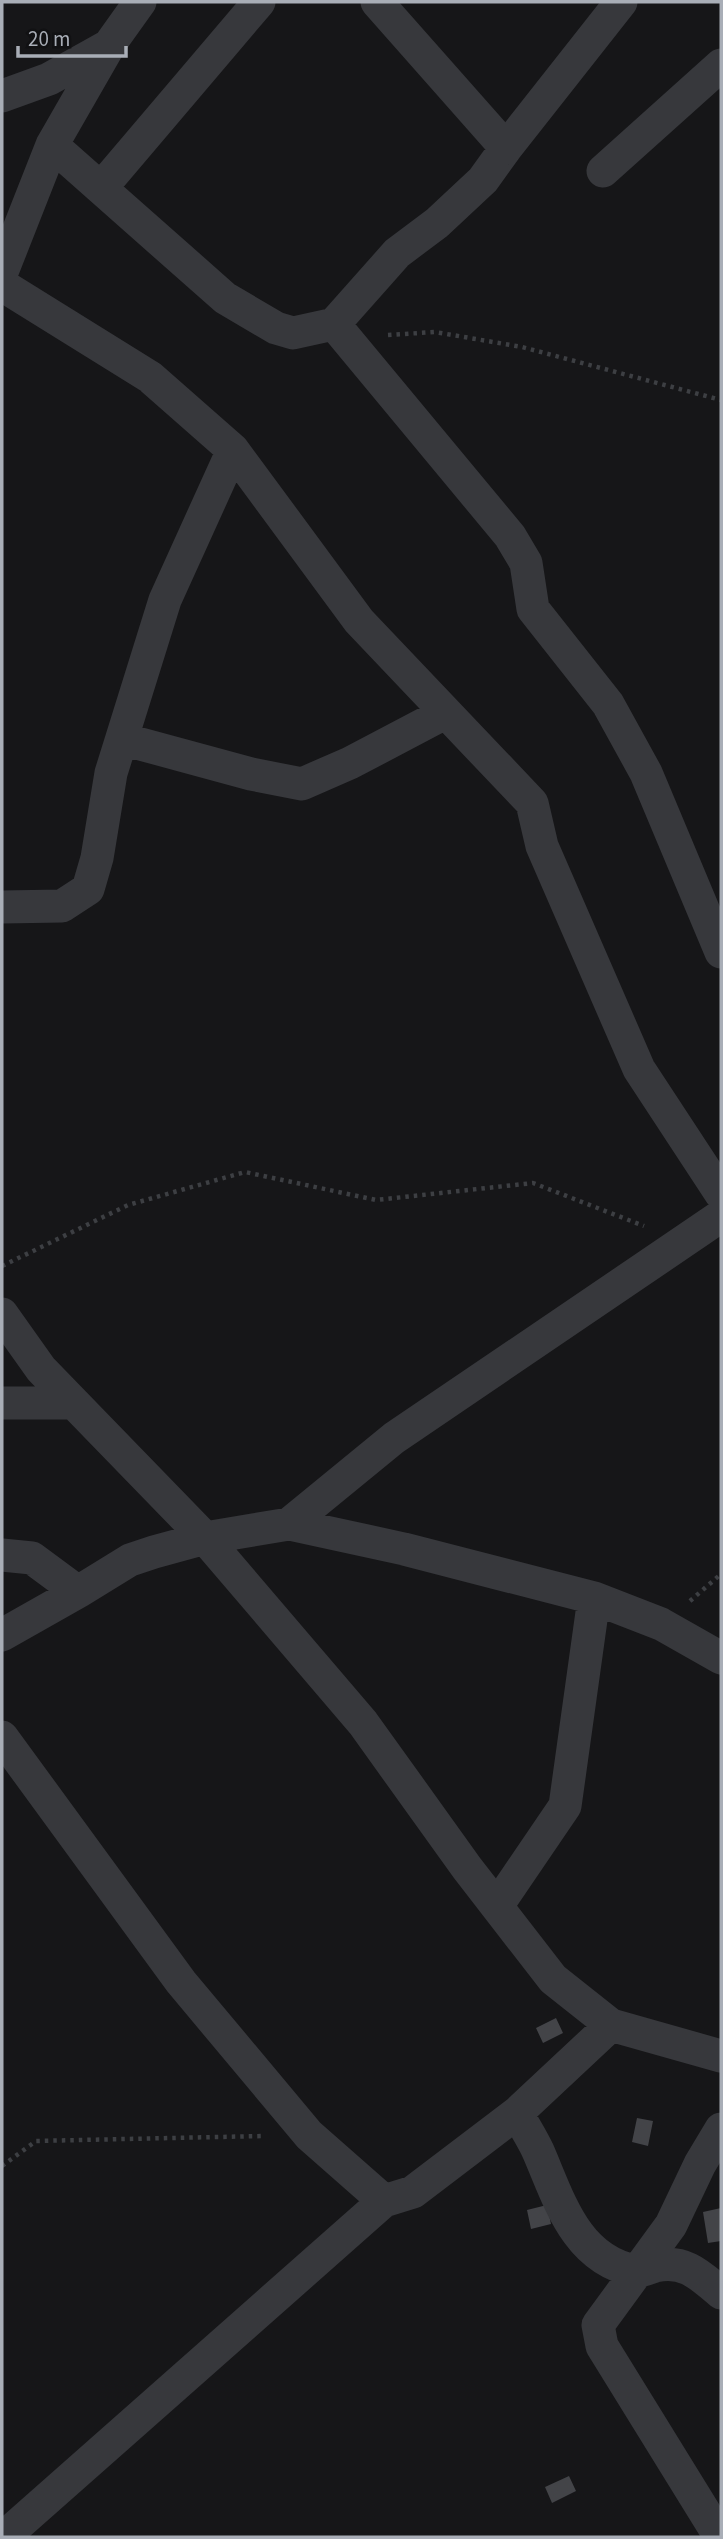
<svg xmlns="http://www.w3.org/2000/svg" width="723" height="2539" viewBox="0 0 723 2539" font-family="'Source Sans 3',sans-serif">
  <rect width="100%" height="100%" fill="#161618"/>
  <path fill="#434448" d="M556,2018L563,2033L543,2043L536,2028Z
    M637,2118L653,2121L648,2146L632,2142Z
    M547,2205L551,2224L531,2229L527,2210Z
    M721,2208V2241L708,2243L703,2212Z
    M569,2476L576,2491L552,2503L545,2487Z"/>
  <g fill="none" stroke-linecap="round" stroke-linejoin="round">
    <path stroke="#3d3f43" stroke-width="4.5" stroke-dasharray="3.5 5" stroke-linecap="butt" d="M388,335L435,332L522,347L721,400
      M2,1266L128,1205L245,1172L376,1200L533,1183L644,1226
      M690,1601L721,1574
      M2,2166L36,2141L263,2136"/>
    <path stroke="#37383c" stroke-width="33" d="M377,2L506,148L621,2
      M2,96L49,79L110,45
      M52,145L225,298L276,328L293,333L334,324L397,253L437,223L483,180L506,148
      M603,171L721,65
      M101,188L259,2
      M2,272L52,145L110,44L140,2
      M2,285L150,377L233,450L359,621L532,803L542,846L639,1069L721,1194
      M334,324L510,536L526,563L533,609L608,704L646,773L721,952
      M122,739L251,774L302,784L350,763L445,713
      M2,907L62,906L88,889L97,858L111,773L165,600L233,450
      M2,1314L41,1369L205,1538L363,1723L467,1868L553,1979L611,2025L517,2113C524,2126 532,2138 538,2151C559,2199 575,2259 635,2271C641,2272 649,2268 655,2266C684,2259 700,2275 721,2293
      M2,1403H72
      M289,1524L394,1438L721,1216
      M2,1555L32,1558L78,1592L130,1560L154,1552L205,1538L289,1524L404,1549L594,1598L661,1624L721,1658
      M2,1635L78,1592
      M2,1737L181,1982L309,2135L384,2201L413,2192L517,2113
      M497,1906L565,1806L594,1598
      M611,2025L721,2056
      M4,2537L384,2201
      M720,2537L602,2346L598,2325L671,2225L700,2164L721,2129"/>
  </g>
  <rect width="723" height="2539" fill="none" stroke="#a9aeb7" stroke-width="7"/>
  <path d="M18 46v10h108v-10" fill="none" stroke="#a9aeb7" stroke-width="3.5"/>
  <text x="28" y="46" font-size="21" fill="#a9aeb7" stroke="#111113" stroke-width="5" paint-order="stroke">20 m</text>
</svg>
